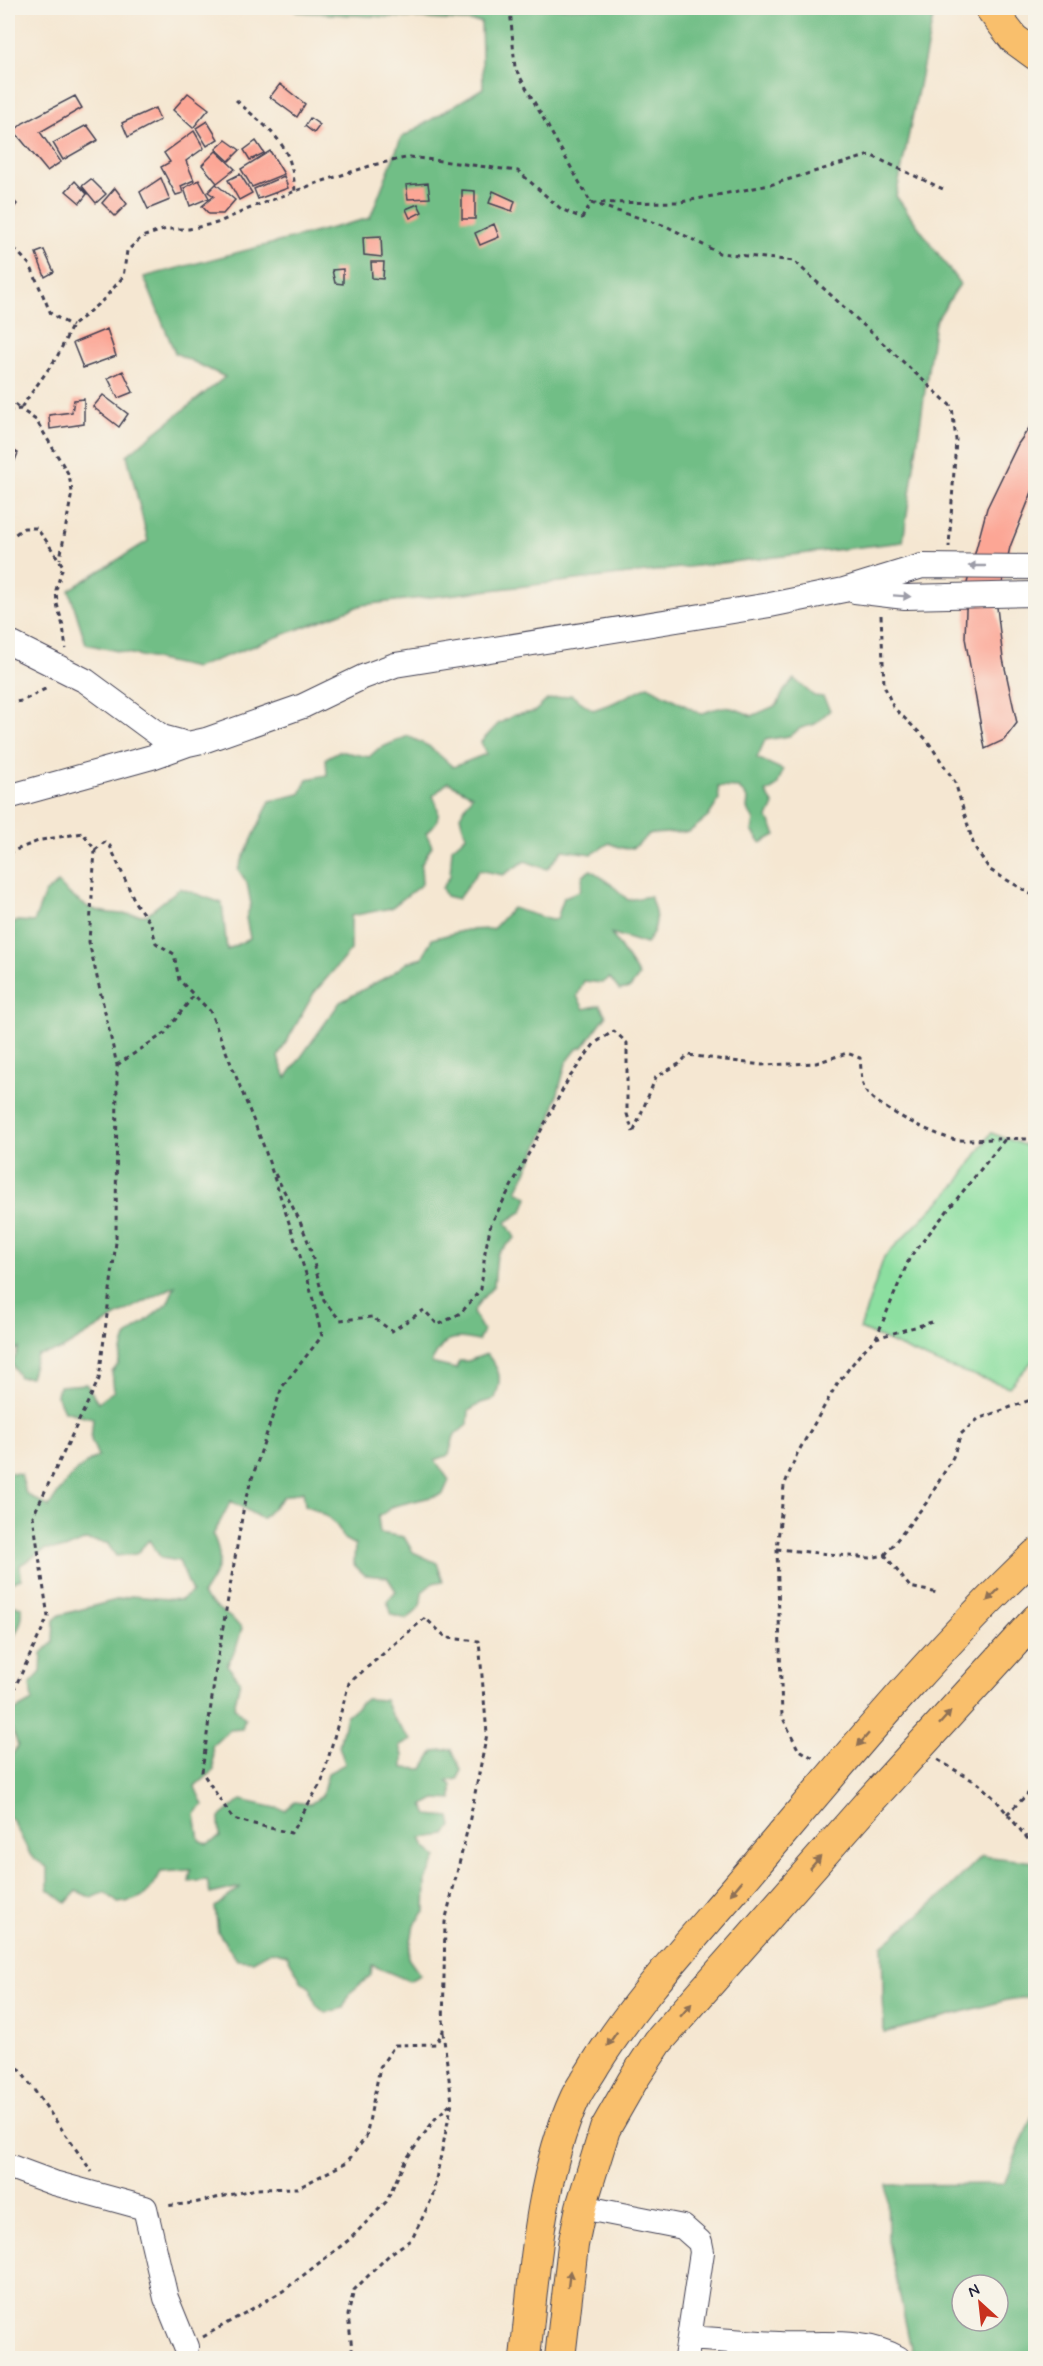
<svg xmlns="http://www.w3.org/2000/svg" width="1043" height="2366" viewBox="0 0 1043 2366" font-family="Mynerve,sans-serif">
  <rect width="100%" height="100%" fill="#f7f3e8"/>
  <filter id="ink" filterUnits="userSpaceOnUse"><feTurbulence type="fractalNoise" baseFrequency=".0167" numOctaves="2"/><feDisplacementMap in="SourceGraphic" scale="12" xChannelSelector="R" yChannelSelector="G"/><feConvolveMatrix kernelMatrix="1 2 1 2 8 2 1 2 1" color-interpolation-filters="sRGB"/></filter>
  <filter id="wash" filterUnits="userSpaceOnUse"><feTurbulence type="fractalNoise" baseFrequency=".008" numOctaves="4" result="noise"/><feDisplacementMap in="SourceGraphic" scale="24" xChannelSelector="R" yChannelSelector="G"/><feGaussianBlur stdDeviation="1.35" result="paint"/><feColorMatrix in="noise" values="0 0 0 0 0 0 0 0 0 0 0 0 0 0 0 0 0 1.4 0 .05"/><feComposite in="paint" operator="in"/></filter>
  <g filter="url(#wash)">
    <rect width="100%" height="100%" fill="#f5e7d2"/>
    <path fill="#8cdfa0" stroke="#57806e" stroke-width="1.5" d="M991,1133L1035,1149V1358L1009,1387L937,1363L860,1329L884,1257L957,1184Z"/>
    <path fill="#71be86" stroke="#4a7060" stroke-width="1.5" fill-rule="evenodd" d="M293,8H935L896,196L960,284L935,322L903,542L362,605L195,668L86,644L69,590L148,541L127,455L225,377L175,353L144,277L370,218L401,138L483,88L481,22L298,12Z
      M794,679L814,696L823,697L830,710L815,724L801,728L789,736L765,740L757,758L783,770L777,786L766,793L774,805L768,818L776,835L761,843L752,831L754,820L747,809L748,799L739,788L718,787L719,800L708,817L689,832L649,834C634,850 630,853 609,843L592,854L563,850L547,869L525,861L503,875L479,870L458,899L446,896L442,888L450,876L452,848L466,836L460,816L472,795L448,782L433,796C441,812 441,821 426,833L432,846L421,865L422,884L391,908L351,916V950L314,993L278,1057L286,1078L340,1002L390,975L408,962L422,958L432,939L466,930L493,929L512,908L551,920L557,919L564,897L580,891L583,875L591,870L612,885L628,900L650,896C658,917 659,926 646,944L611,933L639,976L630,988L619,990L610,978L602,983L584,981L577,996L584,1009L600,1005L606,1016L583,1047L577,1049L566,1063L551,1119L517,1191L528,1197L523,1211L506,1222L515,1238L497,1254L494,1286L480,1301L473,1313L483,1330L478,1341C450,1335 445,1337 431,1363L456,1369L459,1361H468L487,1354C501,1372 502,1377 495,1399L481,1403L469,1411L468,1424L454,1436L449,1455L435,1460L449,1480L443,1494L394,1506L378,1517L380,1533L404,1537L413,1552L437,1563L443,1581L433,1583L422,1592C422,1606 418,1612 406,1619L392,1615L387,1601L396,1591L387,1577L365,1575L354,1565L355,1545L344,1539C337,1520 322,1512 305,1505L303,1491L284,1496L262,1519L231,1501L213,1535C226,1562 217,1572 202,1595C214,1609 230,1614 242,1628L236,1649L227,1665L240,1681L234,1707L245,1718L242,1729L229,1730L212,1746L214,1770L195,1787L203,1805L195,1814L199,1840L207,1844L220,1837L219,1818L241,1800L285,1810L295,1802L310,1804L322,1796L328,1773L345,1764L339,1746L346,1716L366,1699L385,1700L392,1717L411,1740L400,1746L403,1755V1768L423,1769L434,1751L452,1749L461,1770L458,1779L447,1781L452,1786V1800L436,1799L423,1805L428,1815L450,1817L452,1826L446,1835L421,1838L425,1847L437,1857L426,1880L425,1912L414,1925L408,1958L420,1975L409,1981L372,1965L371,1975L351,1992L343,2008L325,2013L316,2005L310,1988L301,1981L287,1955L271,1951L253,1961L237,1960L218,1932L215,1907L241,1887L210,1894L207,1880L189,1882L191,1870L161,1872C150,1894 143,1900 118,1903L105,1892L92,1898L77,1891L66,1903L48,1889V1868L31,1856L12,1819L8,1818V1762L18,1745L9,1722L14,1711L32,1701L30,1684L41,1672L42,1653L53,1642L54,1620L60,1615L131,1596L181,1600L192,1592L179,1561L161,1558L149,1540L136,1554L116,1556L107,1543L86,1540L65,1549H46L20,1565L21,1579L8,1584V1472L21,1474L26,1494L49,1507C64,1483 74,1470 98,1456L91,1440L93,1418L64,1411L57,1396L59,1386L86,1384L98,1402L114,1391L112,1372L118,1365L126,1337L167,1304L175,1286L124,1312L61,1350L37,1355L30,1377H19L12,1364L19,1348L8,1353V926L18,921L34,922L45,893L58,883C90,916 103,913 146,915L180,888L222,903L227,950L250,938L246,918L251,904L247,883L238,869L270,801L300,794L307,779L327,775L326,758L339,751L369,757L378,749L408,736L430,747L453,767L486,754L481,742L498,724L514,715L534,712L547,700L571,695L593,710L613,703L648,686L701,714C722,704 732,706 752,716L777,705L784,691Z
      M8,1605L22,1607C24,1623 16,1633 8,1646Z
      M982,1856L1035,1862V1996L1007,2000L884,2033L882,1946L940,1897Z
      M1035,2109V2358H913L888,2241L887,2185L1004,2184ZM962,2285H998V2321H962Z"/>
    <g id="blocks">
      <path fill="#fca695" d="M280,84L305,104L297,117L270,97Z
        M188,93L209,109L193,128L173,110Z
        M75,96L82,108L40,132L61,162L47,171L14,131L23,123Z
        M155,108L160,120L128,137L122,123Z
        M310,118L320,125L314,133L305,126Z
        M207,121L218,139L207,146L196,128Z
        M87,125L98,140L63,160L53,143Z
        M194,131L204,148L186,161L194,180L181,186L183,193L176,195L161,167L170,162L164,153Z
        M226,140L240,150L229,161L216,149Z
        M256,141L264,153L250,160L244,150Z
        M216,151L235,169L217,183L202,165Z
        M270,151L284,174L252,187L241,169Z
        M240,174L252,193L239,200L228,180Z
        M284,176L288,188L258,199L254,189Z
        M161,178L170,200L148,209L140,192Z
        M91,179L106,194L96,203L82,186Z
        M199,180L209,198L190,206L184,188Z
        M75,181L87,194L80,203L66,191Z
        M428,183L430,198L408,199L406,185Z
        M216,184L235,200L223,214H209L202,206L214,196L208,192Z
        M115,188L127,204L115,216L102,203Z
        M462,190L475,191V219H462Z
        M493,191L515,201L512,211L489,203Z
        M8,195L17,204L8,215Z
        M418,204L422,212L410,218L406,209Z
        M494,224L499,237L480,245L475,233Z
        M381,236L382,257L364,255L363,237Z
        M44,250L54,272L45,277L36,253Z
        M371,262H384L383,279L372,278Z
        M343,269V284L335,283L332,270Z
        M8,289L15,292L10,303L8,302Z
        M107,329L116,356L83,368L73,343Z
        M123,371L133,392L118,398L108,378Z
        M103,395L128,414L119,427L93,407Z
        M84,399V424L50,429L49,415L72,412L74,400Z
        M1036,418V482L1010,547L997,607L1003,659L1017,723L1004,740L985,749L965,638L967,583L987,508L1018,444Z
        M8,447L18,453L13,465L8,463Z"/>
    </g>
  </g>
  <g filter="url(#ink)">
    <use href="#blocks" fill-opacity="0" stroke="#424052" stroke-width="1.5"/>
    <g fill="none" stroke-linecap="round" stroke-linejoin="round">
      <defs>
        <path id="minor" d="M855,591L905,597L1036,594
          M8,642L86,681L162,737L188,744L206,740L303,706L363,677L395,665L770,605L844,590L922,566L1036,567
          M8,797L152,757L188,744
          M8,2166L54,2183L145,2208L166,2298L186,2347
          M581,2207L683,2227L700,2242L702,2252L686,2358
          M690,2338C720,2340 749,2343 779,2344C818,2346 862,2338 898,2358"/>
        <path id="major" d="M990,8L1014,39L1036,55
          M525,2358C534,2276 540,2174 575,2098C580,2087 589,2076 595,2065C635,2001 687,1945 736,1888C833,1774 927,1657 1036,1554
          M560,2358L573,2245L581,2207L605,2129L633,2080L658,2042L869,1802L1036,1619"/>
      </defs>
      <use href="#minor" stroke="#424052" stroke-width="26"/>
      <use href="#major" stroke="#424052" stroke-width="32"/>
      <path stroke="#424052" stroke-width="3" stroke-dasharray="4.5 4.5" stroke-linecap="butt" d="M510,8L515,68L591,203L681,202L770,185L870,155L943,189
        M236,100C270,132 292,140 295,192
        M8,242L30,265L51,314L72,326
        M8,398L20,409L57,357L72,326L103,300L123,277L127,251L142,237L166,229H189L217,223L255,206L320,182L373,165L410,157L518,171L561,209L582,218L591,203L666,226L719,253L794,261L952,407L956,440L949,547
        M8,411L20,409L36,420L69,475L72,492L60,559
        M8,539L24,528H36L45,539L63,566L56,590L57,604L63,626L66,649
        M881,615L884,685L893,707L927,740L955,782L974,846L990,870L1036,897
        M8,703L22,701L49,687
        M95,850L105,842L110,846L136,904L151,924L156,943L174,954L179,980L194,995
        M8,853L41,840L83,833L95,850L89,942L117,1065L116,1242L99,1379L33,1516L48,1617L8,1702
        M117,1065L165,1033L194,995L210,1011L264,1147L308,1280L322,1336L282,1387L245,1500L216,1668L202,1772L233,1819L291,1833L322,1781L349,1683L425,1618L447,1638L479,1641L487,1734L469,1823L445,1922L443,2031L436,2044L395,2045L380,2067L366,2137L347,2162L298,2188L256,2189L194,2203L165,2206
        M634,1131L656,1077L679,1064L688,1055L762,1065L816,1063L847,1053L860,1058C861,1067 861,1082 865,1090C872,1105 941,1139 957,1140C984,1141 1007,1136 1036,1140
        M275,1174L299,1219L309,1244L324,1301L340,1320L372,1317L392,1331L424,1310L438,1325L461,1313L481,1289L485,1252L491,1224L569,1078L595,1043L614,1031L627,1043V1114L633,1132
        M932,1322L876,1338L861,1353L837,1384L797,1454L784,1486L777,1549L870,1558L885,1555L910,1587L938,1593
        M876,1338L910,1257L1006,1138
        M777,1549L782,1716L798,1749L815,1759
        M885,1555L927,1502L953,1457L961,1434L978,1419L1036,1398
        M938,1760L979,1784L996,1800L1036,1849
        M1007,1814L1036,1786
        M443,2032L452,2102
        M8,2053L92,2172
        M203,2337L283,2291L350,2239L386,2202L405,2161L435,2119L452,2102L432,2198L412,2239L390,2254L354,2290L348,2315L353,2358"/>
      <use href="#minor" stroke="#fff" stroke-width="24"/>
      <use href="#major" stroke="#f9bf6c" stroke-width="30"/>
    </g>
    <defs><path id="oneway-solid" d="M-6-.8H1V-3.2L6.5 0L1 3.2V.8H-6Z" transform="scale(1.5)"/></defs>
    <g fill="#9c9ca7">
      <use href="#oneway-solid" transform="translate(977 566) rotate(180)"/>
      <use href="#oneway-solid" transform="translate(902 596) rotate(4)"/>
    </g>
    <g fill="#8e7054">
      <use href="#oneway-solid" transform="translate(993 1595) rotate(135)"/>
      <use href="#oneway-solid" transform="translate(945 1718) rotate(-48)"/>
      <use href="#oneway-solid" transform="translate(863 1740) rotate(131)"/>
      <use href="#oneway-solid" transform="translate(815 1863) rotate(-49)"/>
      <use href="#oneway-solid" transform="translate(736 1888) rotate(130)"/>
      <use href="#oneway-solid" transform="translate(686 2010) rotate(-49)"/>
      <use href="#oneway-solid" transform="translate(612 2039) rotate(125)"/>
      <use href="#oneway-solid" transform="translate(569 2279) rotate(-83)"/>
    </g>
  </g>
  <rect width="1043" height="2366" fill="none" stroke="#f7f3e8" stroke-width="30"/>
  <g transform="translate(980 2303) rotate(333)"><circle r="28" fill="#f7f3e8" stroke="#a29fa3" stroke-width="1.5"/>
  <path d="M0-4.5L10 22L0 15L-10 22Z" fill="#c8321e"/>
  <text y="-9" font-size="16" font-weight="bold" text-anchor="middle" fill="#22223b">N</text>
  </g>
</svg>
